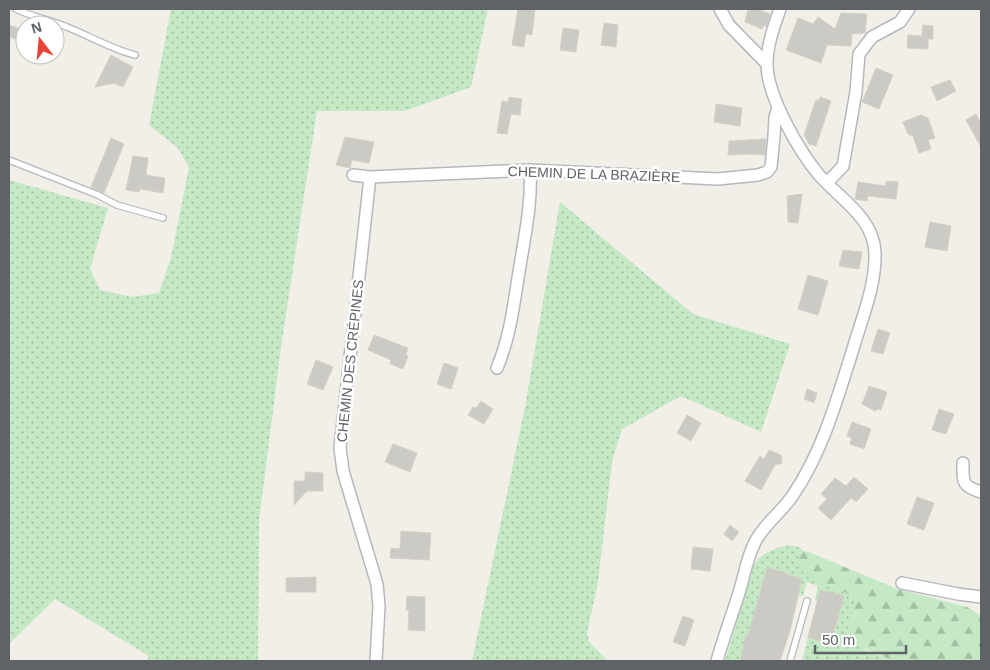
<svg xmlns="http://www.w3.org/2000/svg" width="990" height="670" viewBox="0 0 990 670" font-family="Arial,sans-serif">
  <defs>
    <pattern id="grass-dots" width="8" height="8" patternUnits="userSpaceOnUse" patternTransform="scale(1.25)"><rect width="8" height="8" fill="#c5e8c5"/><path d="M2 2h.1M6 6h.1" fill="none" stroke="#a3c0a4" stroke-width="1.8" stroke-linecap="round"/></pattern>
    <pattern id="forest-firs" width="22" height="20" patternUnits="userSpaceOnUse" patternTransform="scale(1.25)"><rect width="22" height="20" fill="#c5e8c5"/><path d="M5 1l3.5 6h-7zM16 11l3.5 6h-7z" fill="#a3c0a4"/></pattern>
  </defs>
  <rect width="100%" height="100%" fill="#f1efe8"/>
  <path fill="url(#grass-dots)" d="M171,9H488L471,87L405,111H317L281,347L259,521L258,661H146L149,656L55,599L9,644V180L108,208L90,269L100,290L132,297L159,293L171,258L189,167L177,147L149,125Z
    M560,202L693,314L790,344L761,432L681,396L622,429L612,462L598,582L587,633L589,642L608,661H472L525,407Z
    M787,545L799,547L803,551L799,555L817,584L842,590L855,600L865,650L894,661H802L808,637L830,644L844,596L820,590L817,600L815,599L818,586L807,582L803,596L798,595L748,636L746,635L740,661H725L754,565C760,553 775,549 787,545Z"/>
  <path fill="url(#forest-firs)" d="M803,551L809,552L897,589L967,607L981,616V661H894L845,640L855,600L842,590L817,584L803,573L799,555Z"/>
  <path fill="#cccac5" stroke="#d6d1c6" d="M518,9H535L532,35L526,34L524,47L512,45Z
    M748,9H758L770,14L766,27L764,25L762,29L745,22Z
    M841,13L867,14L865,33L852,34L851,46L827,45L821,63L786,50L798,18L813,24L818,17L835,29Z
    M604,23L618,25L616,47L601,45Z
    M9,25L25,30V42L9,37Z
    M923,25L933,26V39H928V49L907,48L908,35L922,36Z
    M563,28L579,30L576,52L560,50Z
    M111,55L133,67L123,87L114,83L95,87Z
    M876,68L893,75L879,109L862,102Z
    M950,80L956,91L937,101L931,87Z
    M509,97L522,99L520,115L511,114L507,134L497,133L502,101L508,102Z
    M820,97L831,101L816,146L809,144L804,135L816,100H819Z
    M716,104L742,108L740,126L714,122Z
    M976,114L981,124V147L966,120Z
    M921,115L928,118L935,138L928,140L931,149L919,153L913,136L908,134L903,122Z
    M345,137L374,142L369,163L352,160L350,168L336,165Z
    M111,138L124,144L104,193L91,187Z
    M766,139L765,155L750,154L728,155L729,141Z
    M133,156L148,158L146,175L165,178L163,193L140,189L139,192L126,190Z
    M886,181L898,182L896,199L868,196L867,201L855,199L858,182L886,186Z
    M802,194L798,223L788,222L787,196Z
    M930,222L951,226L947,251L925,247Z
    M843,250L862,252L859,269L839,266Z
    M808,275L828,281L818,315L798,309Z
    M878,329L890,333L883,354L871,351Z
    M374,335L408,348L406,355L408,356L403,369L390,364L391,360L368,350Z
    M316,360L333,367L323,390L307,384Z
    M444,363L458,368L451,389L437,384Z
    M869,386L887,392L881,410L878,409L875,411L862,404Z
    M807,389L817,393L814,403L804,399Z
    M481,401L493,409L484,424L468,415L473,407L476,408Z
    M939,409L954,414L946,434L932,430Z
    M687,415L701,423L691,441L677,433Z
    M852,422L871,429L864,449L850,444L852,438L847,436Z
    M393,444L417,453L410,472L385,462Z
    M769,450L781,455L782,463L775,465L761,490L745,481L760,456L764,459Z
    M305,472L323,473V491H307L294,505V481H305Z
    M854,477L868,489L856,502L851,498L831,520L818,508L827,499L821,494L835,478L846,486Z
    M917,497L934,503L924,530L907,524Z
    M730,525L739,532L732,541L724,534Z
    M401,531L431,533L429,560L390,558L391,548L400,549Z
    M693,547L713,549L710,571L691,569Z
    M767,567L802,579L790,631L780,661H740L746,635L748,636Z
    M316,577V592H286V578Z
    M820,590L844,596L830,645L808,637Z
    M407,596L425,597V631L408,630L409,610H406Z
    M683,616L694,620L685,646L673,642Z"/>
  <g fill="none" stroke-linecap="round" stroke-linejoin="round">
    <defs>
      <path id="lane" d="M16,9C32,17 51,20 67,27C90,36 111,49 135,55
        M9,160L98,195L117,205L163,218
        M790,661L807,601"/>
      <path id="street" d="M720,9L729,25L767,64
        M353,175L370,177L530,170L718,179L758,175L767,172L771,167L774,137L775,117L778,107
        M370,177L340,448L343,471L377,584L379,606L376,661
        M827,183L843,166L856,92L859,54L872,37L900,22L909,9
        M497,368C511,335 514,301 520,266C525,234 532,203 530,170
        M963,463C963,481 961,486 981,492
        M902,583L958,594L981,597
        M717,661C723,639 731,618 738,596C744,578 746,560 755,542C764,524 782,512 793,495C823,451 837,399 853,349C862,318 876,285 875,253C874,218 840,199 819,175C799,151 767,96 767,64C767,45 774,26 780,9"/>
    </defs>
    <use href="#lane" stroke="#b5b8bc" stroke-width="8"/>
    <use href="#street" stroke="#b5b8bc" stroke-width="14"/>
    <use href="#lane" stroke="#fff" stroke-width="5.5"/>
    <use href="#street" stroke="#fff" stroke-width="11"/>
  </g>
  <g text-anchor="middle" dominant-baseline="central" stroke-width="5" stroke-linejoin="round" paint-order="stroke">
    <g font-size="14" fill="#5f6368" stroke="#fff">
      <text transform="translate(594 174) rotate(2)">CHEMIN DE LA BRAZIÈRE</text>
      <text transform="translate(350 361) rotate(-84)">CHEMIN DES CRÉPINES</text>
    </g>
  </g>
  <rect width="990" height="670" fill="none" stroke="#5f6368" stroke-width="20"/>
  <g transform="translate(40 40) rotate(344)"><circle r="24" fill="#ffffff" stroke="#bfc1c3"/>
  <path d="M0-4L9 19L0 12L-9 19Z" fill="#ea4335"/>
  <text y="-8" font-size="14" font-weight="bold" text-anchor="middle" fill="#5f6368">N</text>
  </g>
  <path d="M815 645v8h91v-8" fill="none" stroke="#5f6368" stroke-width="2.5"/>
  <text x="822" y="645" font-size="15" fill="#5f6368" stroke="#ffffff" stroke-width="4" paint-order="stroke">50 m</text>
</svg>
